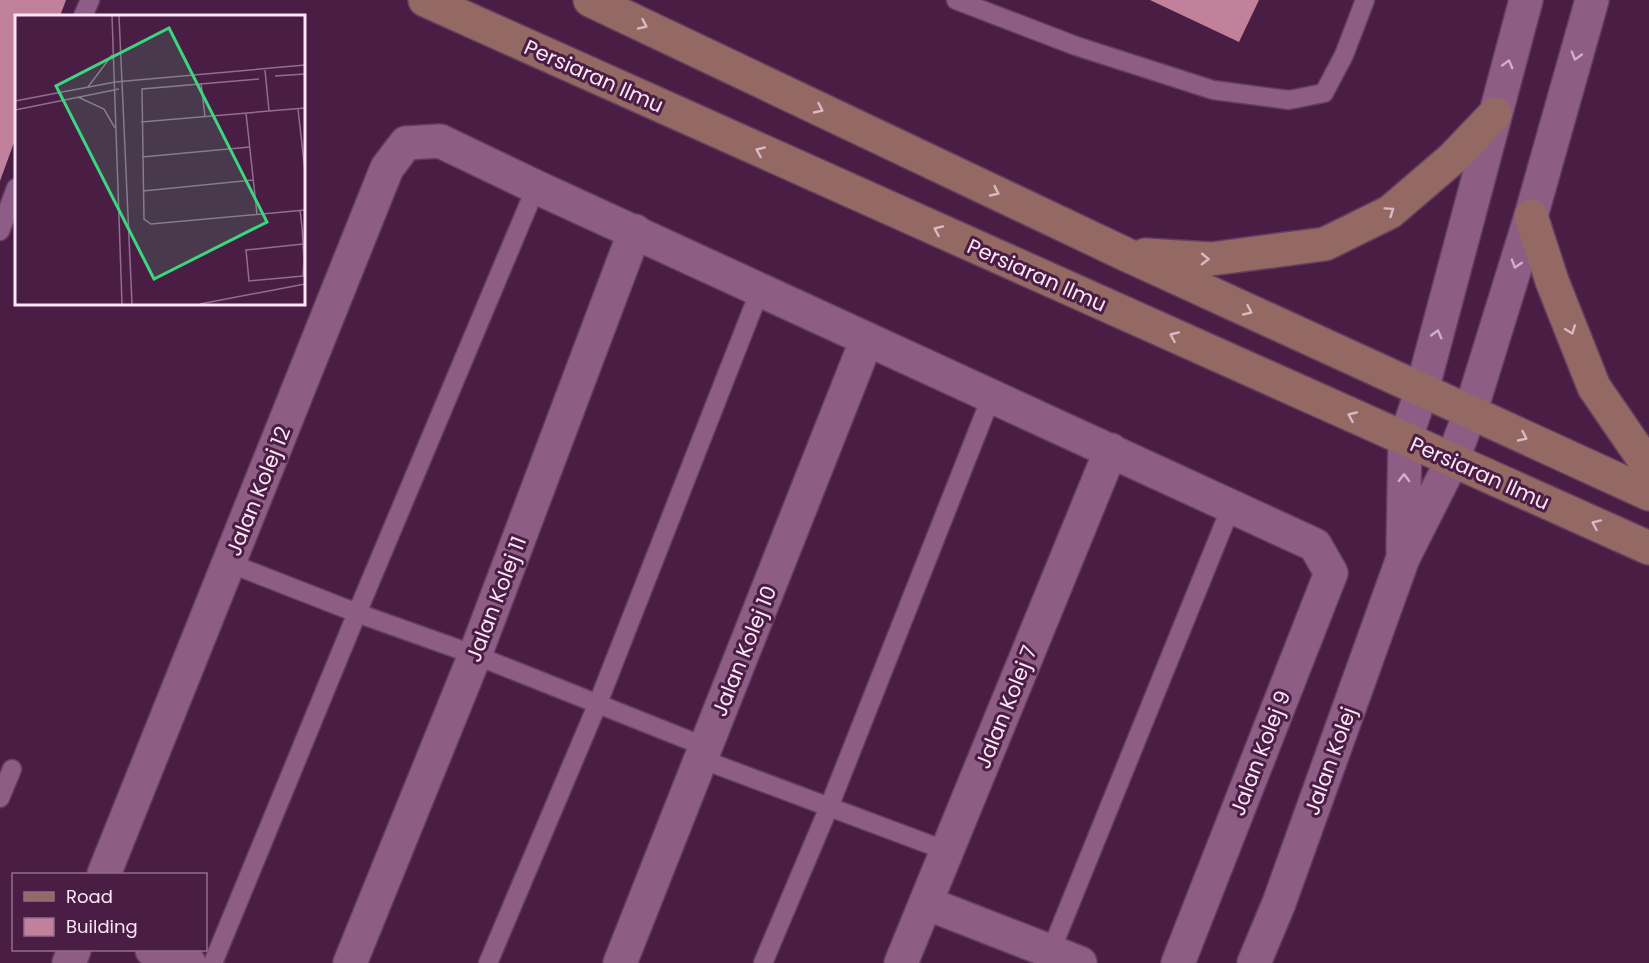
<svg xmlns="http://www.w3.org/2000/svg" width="1649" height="963" viewBox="0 0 1649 963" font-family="Poppins,sans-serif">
  <rect width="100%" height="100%" fill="#4a1e44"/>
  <path fill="#c1819b" d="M0,0H66L60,16H16V137L0,181Z
    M1150,0H1259L1239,42Z"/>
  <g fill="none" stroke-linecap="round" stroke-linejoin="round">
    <defs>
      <path id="service" d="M956,0L1076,46L1213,90L1289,100L1324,93L1344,55L1365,0
        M83,16L90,0
        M0,231L16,188
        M229,563L357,613L475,655L706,747
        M701,759L947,851
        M0,798L12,769
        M1048,958L1231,507
        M213,963L357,613L536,187
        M488,963L598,703L760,290
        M763,963L829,807L992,395"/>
      <path id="minor" d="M1422,390L1526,0
        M1470,413L1531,216L1592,0
        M104,874L387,168L406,143L440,141L536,187L1315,545L1331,573L1178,963
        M926,903L1080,963
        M152,950L189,963
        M69,963L74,950
        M350,963L475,655L635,231
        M620,963L867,339
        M901,963L1111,450"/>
      <path id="tertiary" d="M1403,550L1405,440L1422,390
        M1254,963L1279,903L1403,558L1452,461L1470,413"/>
      <path id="secondary" d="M425,0L1649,548
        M590,0L1125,254L1649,494
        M1531,216L1552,281L1594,387L1649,467
        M1145,255L1211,259L1325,244L1390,212L1453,158L1495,114"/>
    </defs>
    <use href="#service" stroke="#643e5f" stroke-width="21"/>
    <use href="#minor" stroke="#643e5f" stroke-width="36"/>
    <use href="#tertiary" stroke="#643e5f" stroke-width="36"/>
    <use href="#secondary" stroke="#643e5f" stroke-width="36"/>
    <use href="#service" stroke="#8e5d86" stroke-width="18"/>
    <use href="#minor" stroke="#8e5d86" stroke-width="33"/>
    <use href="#tertiary" stroke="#8e5d86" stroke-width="33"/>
    <use href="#secondary" stroke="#946963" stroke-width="33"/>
  </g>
  <defs><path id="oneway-chevron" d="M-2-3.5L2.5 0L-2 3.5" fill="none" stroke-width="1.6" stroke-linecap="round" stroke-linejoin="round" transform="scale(1.5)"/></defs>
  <g stroke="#d8bac3">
    <use href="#oneway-chevron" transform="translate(643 25) rotate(25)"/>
    <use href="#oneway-chevron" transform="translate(819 109) rotate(25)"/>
    <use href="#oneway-chevron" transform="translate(760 151) rotate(-156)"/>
    <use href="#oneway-chevron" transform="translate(995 192) rotate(25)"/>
    <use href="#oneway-chevron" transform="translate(1390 211) rotate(-34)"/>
    <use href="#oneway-chevron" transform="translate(938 230) rotate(-156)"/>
    <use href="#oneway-chevron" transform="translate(1205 259) rotate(1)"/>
    <use href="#oneway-chevron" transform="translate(1248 311) rotate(25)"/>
    <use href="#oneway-chevron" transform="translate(1571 330) rotate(69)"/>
    <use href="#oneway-chevron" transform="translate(1174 336) rotate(-156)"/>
    <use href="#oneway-chevron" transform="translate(1352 416) rotate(-156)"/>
    <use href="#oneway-chevron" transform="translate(1523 437) rotate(25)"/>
    <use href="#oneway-chevron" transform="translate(1596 524) rotate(-156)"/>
  </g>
  <g stroke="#d0afca">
    <use href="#oneway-chevron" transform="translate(1576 56) rotate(106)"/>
    <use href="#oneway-chevron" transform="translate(1508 64) rotate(-75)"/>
    <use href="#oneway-chevron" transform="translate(1516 264) rotate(107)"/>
    <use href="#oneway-chevron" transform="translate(1437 334) rotate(-75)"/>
    <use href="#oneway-chevron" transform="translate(1404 478) rotate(-89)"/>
  </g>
  <g text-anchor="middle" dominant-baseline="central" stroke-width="6" stroke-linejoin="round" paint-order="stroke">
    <g font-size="21" fill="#fce5f7" stroke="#4a1e44">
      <text transform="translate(594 76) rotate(24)">Persiaran Ilmu</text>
      <text transform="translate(1037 275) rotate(24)">Persiaran Ilmu</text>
      <text transform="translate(1480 473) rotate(24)">Persiaran Ilmu</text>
      <text transform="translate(258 491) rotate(-68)">Jalan Kolej 12</text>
      <text transform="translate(496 599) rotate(-69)">Jalan Kolej 11</text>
      <text transform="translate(744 651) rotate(-68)">Jalan Kolej 10</text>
      <text transform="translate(1006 707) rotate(-68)">Jalan Kolej 7</text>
      <text transform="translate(1260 753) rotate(-69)">Jalan Kolej 9</text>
      <text transform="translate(1330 761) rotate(-70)">Jalan Kolej</text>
    </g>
  </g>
  <g transform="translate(15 15)">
    <rect width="290" height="290" fill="#4a1e44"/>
    <path fill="none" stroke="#916e8c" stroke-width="1.5" d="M97,1L107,289M104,1L117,289M250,55L254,96M260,61L290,59M244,64L127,74L129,204L136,209L290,195M186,68L190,102M73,72L97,40M63,82L89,94L100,113M0,86L100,67L290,50M283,94L290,156M0,95L104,74M231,98L242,199M126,107L290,93M127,142L235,132M128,176L238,165M285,195L287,212L288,229L289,245L288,261L234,266L231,235L288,229H290M185,289L290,269"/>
    <path fill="#3bd77e" fill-opacity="0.15" stroke="#3bd77e" stroke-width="3" d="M154,13L252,207L139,264L41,71Z"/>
    <rect width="290" height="290" fill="none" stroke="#fce5f7" stroke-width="3"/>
  </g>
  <rect x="12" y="873" width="195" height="78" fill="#4a1e44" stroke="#916e8c" stroke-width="1.5"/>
  <rect x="24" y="892" width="30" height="9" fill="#946963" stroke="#916e8c" stroke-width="1.5"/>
  <text x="66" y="903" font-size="18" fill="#fce5f7">Road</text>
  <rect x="24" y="918" width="30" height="18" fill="#c1819b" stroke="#916e8c" stroke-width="1.5"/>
  <text x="66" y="933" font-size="18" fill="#fce5f7">Building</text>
</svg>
